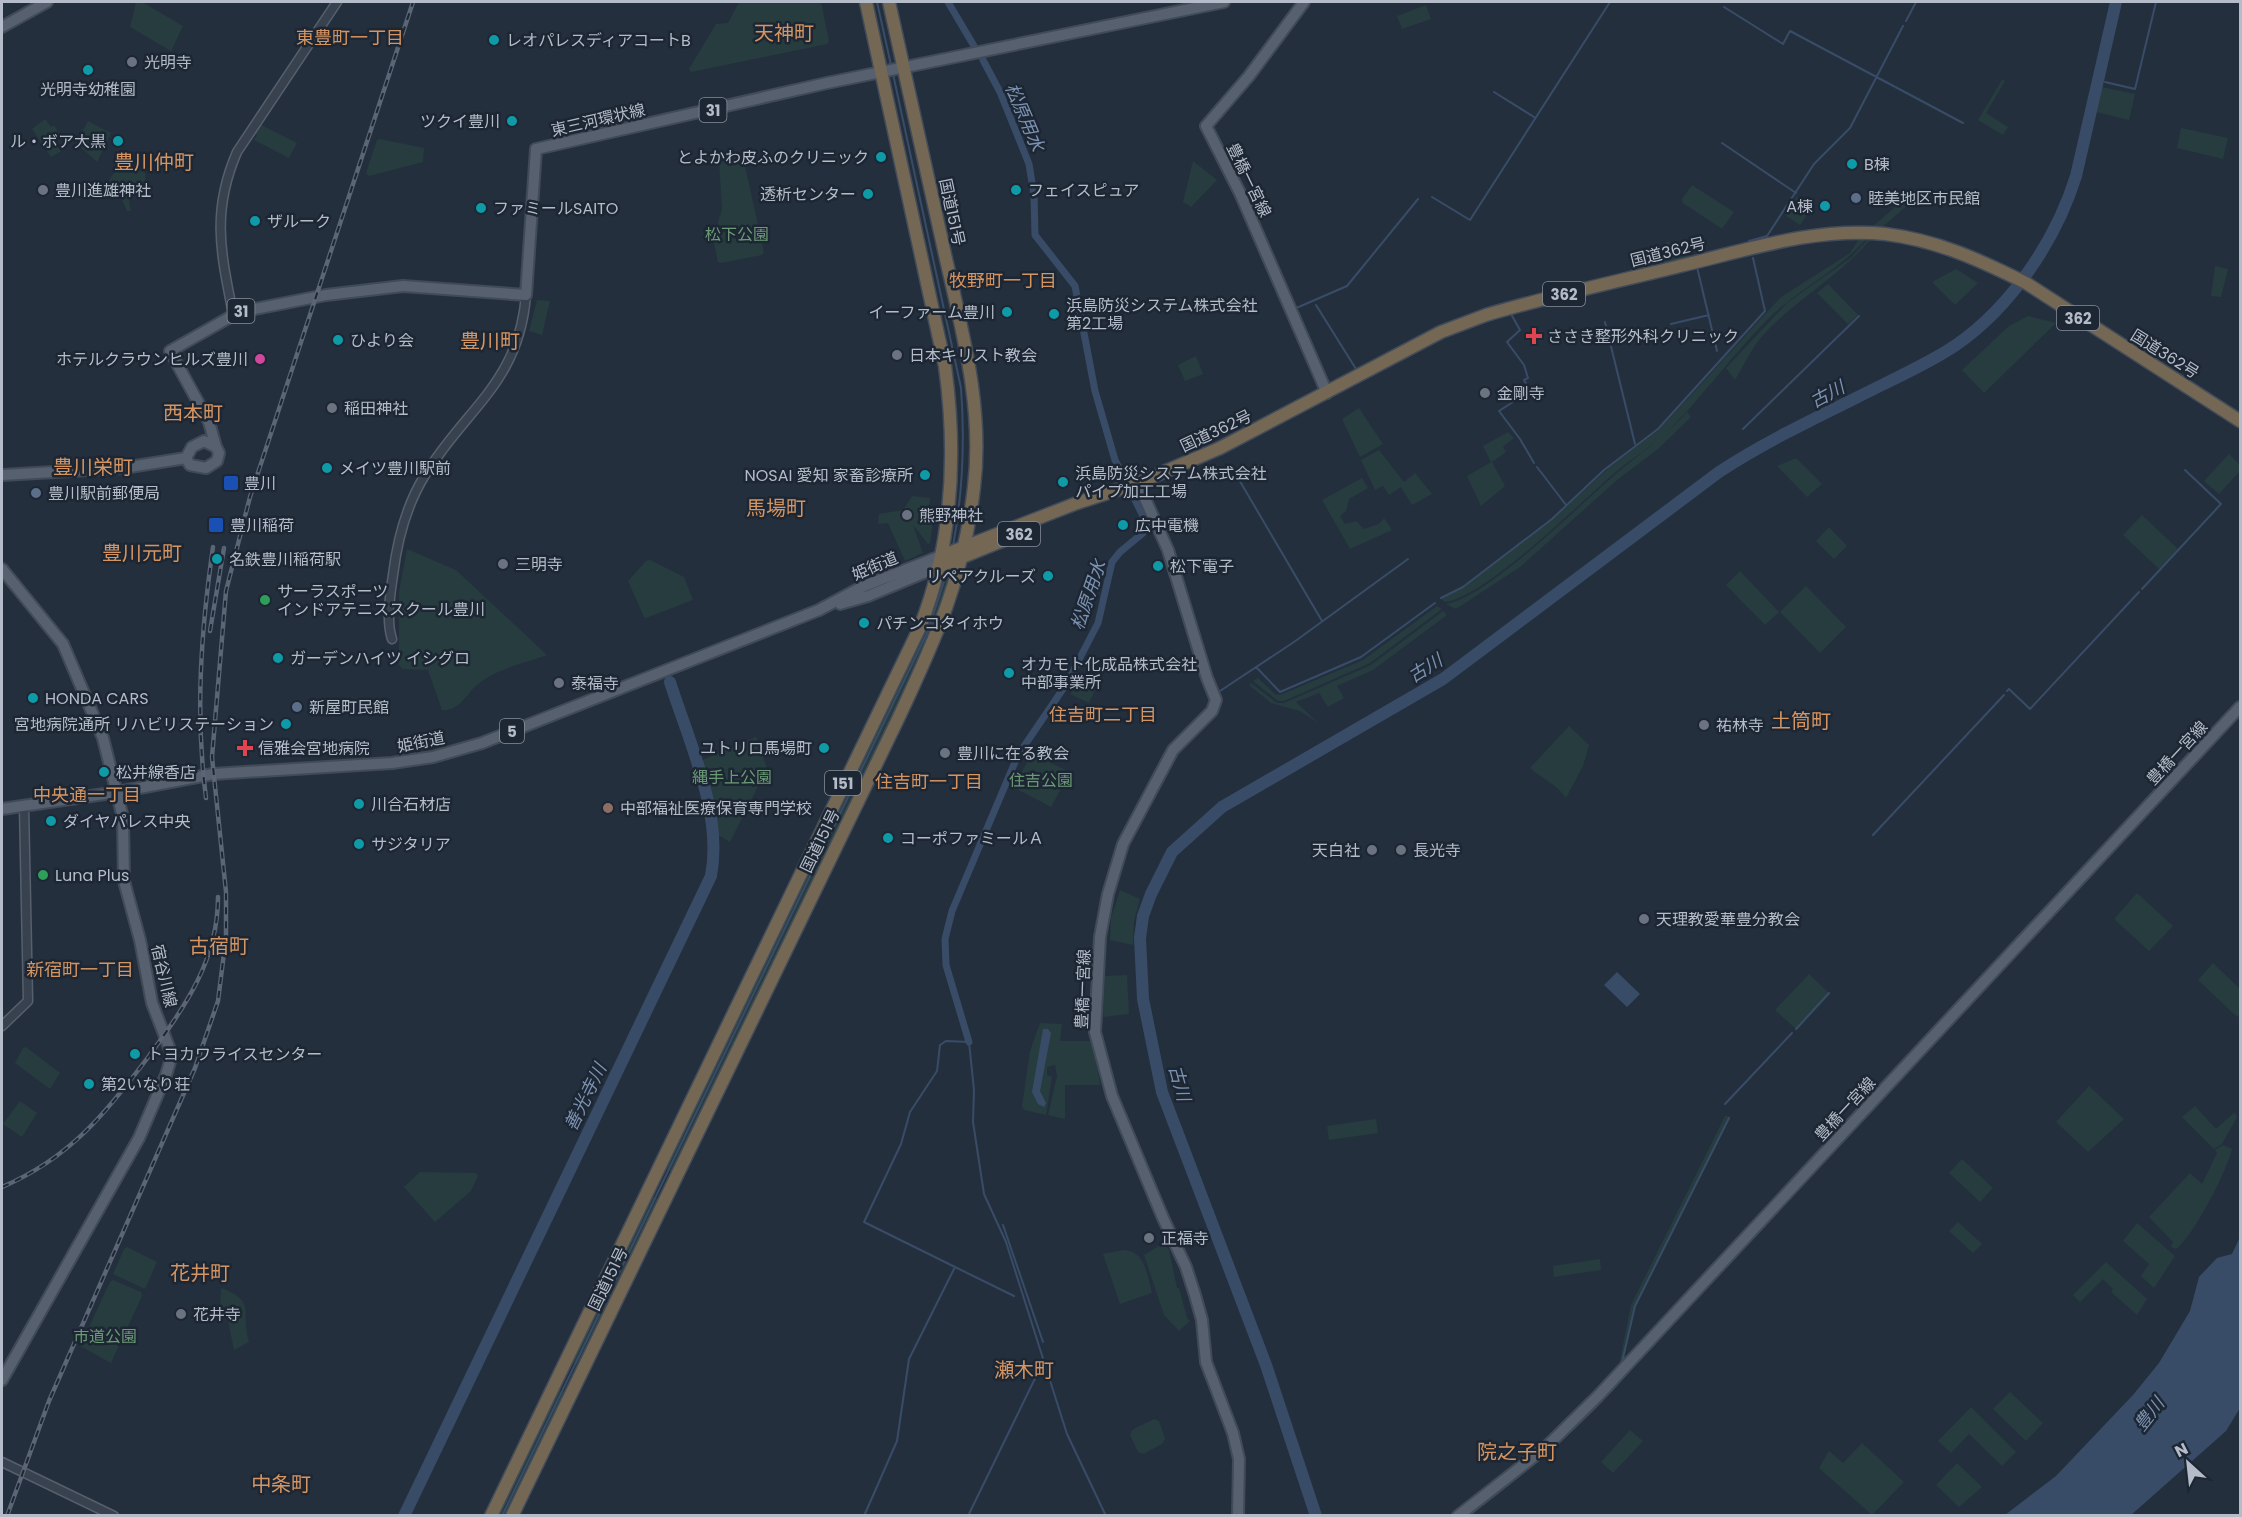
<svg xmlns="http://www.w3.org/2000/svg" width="2242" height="1517" viewBox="0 0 2242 1517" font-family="Poppins,'Noto Sans JP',sans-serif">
  <rect width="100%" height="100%" fill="#242f3e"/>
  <path fill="#263c3f" d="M136,2H142L183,26L171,51L130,27Z
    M739,2H821L829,41L827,44L691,72L689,69L716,24L728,23Z
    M1426,5L1431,19L1402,29L1397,16Z
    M2002,80L2005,81L1986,113L2008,127L2003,135L1978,120Z
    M2102,87L2135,94L2129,120L2096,112Z
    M45,119L51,127L54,125L61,137L55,141L61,151L51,157L32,129Z
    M88,121L111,133L97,162L76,143Z
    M259,124L297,143L289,158L254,140L257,135L253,132Z
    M2181,128L2228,138L2223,159L2177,148Z
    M380,139L424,148L423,162L369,176L366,173L377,140Z
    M740,154L743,157L764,252L762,255L721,263L718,262L713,239L722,209L719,161Z
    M1193,161L1217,180L1191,207L1183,202Z
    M121,163L145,173L146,191L128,195L131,211H127L121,197L109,180Z
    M1692,185L1734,212L1722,229L1683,203L1682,199Z
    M1917,188L1923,192L1881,228L1872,227Z
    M1797,196L1813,206L1800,225L1785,215Z
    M1859,239L1865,240C1837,272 1797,290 1767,320C1733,354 1704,395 1670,429C1652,447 1629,460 1610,477C1576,507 1486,596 1445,602L1441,599L1463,588L1552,520L1612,465L1659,430L1781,297L1850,253Z
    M1870,240C1837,278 1798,298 1765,333C1752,346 1745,364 1735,380L1726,368L1787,303L1852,257L1866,241Z
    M1667,241L1691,256L1657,268L1664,257L1659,253Z
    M2215,266L2228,269L2221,297L2211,296Z
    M1956,269L1978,283L1955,305L1932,282Z
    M1828,284L1858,315L1848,324L1817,293Z
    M537,300L550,301L542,335L529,331Z
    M2028,316L2056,323L1984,393L1962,370L2009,326Z
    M1196,356L1203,374L1185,381L1178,365Z
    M1359,408L1383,444L1360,457L1342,419Z
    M1687,412L1691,417L1658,449L1617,480L1520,567L1456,609L1446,604C1486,598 1577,508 1610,479C1636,456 1664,438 1687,412Z
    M1508,432L1514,438L1503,447L1506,452L1492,462L1505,486L1481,506L1467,476L1491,462L1483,446Z
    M1379,450L1404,482L1415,473L1432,494L1412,505L1401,487L1389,495L1383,486L1375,490L1361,460Z
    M2229,454L2240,465V471L2219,494L2204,481Z
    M1796,458L1822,484L1807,497L1777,466Z
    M1362,478L1368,488L1349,499L1346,511L1340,516L1345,524L1356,521L1364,529L1379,524L1384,518L1392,530L1350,549L1322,500Z
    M912,496L930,498L929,507L935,509L930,543L928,544L913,525L923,553L905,561L888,523L878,524L879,514L903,510Z
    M2142,515L2178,549L2159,569L2123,535Z
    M1829,527L1847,546L1834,559L1816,541Z
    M407,549L456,570L547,655C525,663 496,669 478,684C467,693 459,712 442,710L428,670L402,669L399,665V592Z
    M650,560L684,577L693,600L646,618L644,617L628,581L646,561Z
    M1740,571L1779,612L1765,625L1726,585Z
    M952,577L934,633L703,1111L672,1172L663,1168L934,604L942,580Z
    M1806,586L1846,627L1820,653L1780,612Z
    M1437,606L1442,609L1370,663L1284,701H1278L1253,681L1258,678L1275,694L1280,695L1363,660Z
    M1443,611L1447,615L1373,670L1337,686L1344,698L1328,707L1319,693L1296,702L1318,723L1300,711L1271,703L1249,685L1251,683L1277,703H1284L1371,665Z
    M1084,678L1098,684L1089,703L1070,694Z
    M1569,726L1589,745L1583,766L1566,798C1557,784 1542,779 1530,768Z
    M756,737L767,768L730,842L718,835L716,815L699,764L700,761Z
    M1032,754L1068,771L1069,774L1051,807L1013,787Z
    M1120,890L1140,899L1134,921L1133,945L1110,940L1111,918Z
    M2137,893L2173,926L2149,951L2114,919Z
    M2213,963L2240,989V1014L2237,1017L2198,980Z
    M1809,974L1830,994L1797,1030L1775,1010Z
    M1127,975L1129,1014L1103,1017L1105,976Z
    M1040,1023L1062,1024L1060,1041H1094L1100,1085H1065V1119L1048,1115L1057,1076L1055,1065L1047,1067V1075L1052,1077L1046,1115L1024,1110L1022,1106L1030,1051Z
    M26,1047L60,1073L50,1089L15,1063L23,1048Z
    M2089,1086L2124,1119L2088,1152L2056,1122Z
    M20,1101L37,1113L22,1137L3,1124Z
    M2195,1106L2216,1129L2235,1112L2237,1117L2222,1144L2214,1149L2182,1117Z
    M1725,1116H1729L1635,1306L1623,1364L1618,1370L1631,1305Z
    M1376,1119L1378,1133L1329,1140L1327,1126Z
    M2223,1145L2232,1149C2227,1171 2193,1237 2176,1249L2171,1247L2173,1242L2149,1217L2190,1173L2202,1184L2217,1153L2215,1150Z
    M1962,1159L1993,1188L1980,1202L1949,1173Z
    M420,1172L476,1173L478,1176L471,1191L435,1222L404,1187Z
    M652,1196L660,1200L609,1308L577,1365L570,1362Z
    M1958,1222L1982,1244L1973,1253L1949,1231Z
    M2137,1223L2175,1256L2154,1288L2141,1276L2149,1264L2123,1241Z
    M1164,1243L1169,1250L1177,1288H1179L1187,1318L1190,1321L1179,1331L1164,1315L1144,1255Z
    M127,1247L157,1262L145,1289L113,1274L124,1249Z
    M1123,1250C1146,1251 1147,1275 1152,1293L1120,1304L1103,1254Z
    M1600,1259L1601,1270L1554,1277L1553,1266Z
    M2106,1262L2147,1299L2137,1315L2111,1292L2113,1289L2103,1279L2080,1302L2073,1295Z
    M113,1280L141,1292L142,1296L111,1363L80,1346L110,1282Z
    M221,1288C257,1302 240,1309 249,1342L234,1350L227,1315L220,1314Z
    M559,1390L567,1394L508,1515L495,1516Z
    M2010,1392L2043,1423L2026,1441L1993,1409Z
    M1971,1407L2016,1452L2002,1466L1969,1434L1951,1453L1938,1441Z
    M1154,1419L1159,1421L1165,1439L1162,1444L1143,1454L1138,1452L1130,1435L1132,1430Z
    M1630,1430L1643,1441L1613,1473L1601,1462Z
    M1862,1443L1904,1482L1872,1515L1819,1468L1829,1451L1843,1463Z
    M1957,1463L1982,1487L1959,1507L1936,1485Z"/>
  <path fill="#394c67" d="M1617,972L1640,994L1627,1007L1604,985Z
    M1043,1029H1048L1051,1033L1040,1091L1046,1103L1044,1107L1038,1104L1032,1092Z
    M2240,1237V1408L2226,1431L2131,1515H2005L2056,1476L2133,1395L2159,1363L2190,1311L2199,1277L2217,1258L2232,1254Z"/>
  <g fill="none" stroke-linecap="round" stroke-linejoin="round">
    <path stroke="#394c67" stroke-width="2" d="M877,2L891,65
      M1724,7L1783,44L1790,31L1963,123
      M1906,21L1916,2
      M893,74L961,388C965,442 963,492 953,546
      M2105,82L2135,89L2156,2
      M1494,92L1534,117
      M1722,143L1796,193
      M1432,197L1470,220L1610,2
      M1749,241L1767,236L1814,164L1850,128L1903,26
      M1697,267L1717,351
      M1316,305L1356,369
      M1294,309L1347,286L1418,199
      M1511,314L1520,330L1507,342L1524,365L1528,378L1524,380L1528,387L1514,394L1516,400L1499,411L1520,439L1534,463
      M1605,322L1635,444
      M1671,324L1709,315
      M1743,429L1859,316
      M1262,464L1238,478L1322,621
      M1537,467L1566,505
      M2142,589L2221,504L2185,470
      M1441,598L1463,587L1552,519L1604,470L1658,429L1765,311L1753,258
      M1256,667L1280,692L1361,657L1435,603
      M1220,691L1294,642L1408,559
      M2007,691L2009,689L2030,709L2139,592
      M1873,835L2004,695
      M1796,1029L1829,993
      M1725,1104L1792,1033
      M1003,1225L1043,1342
      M955,1267L1014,1296
      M1624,1364L1622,1362L1635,1306L1729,1118
      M502,1516L928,631L948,569
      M864,1516L897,1441L909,1359L955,1267L864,1222L901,1144L910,1112L937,1071L940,1045L946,1041L969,1042L974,1090L973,1122L984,1194L1006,1242L1067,1434L1106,1516
      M968,1516L1044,1360
      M1468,1516C1527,1471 1581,1427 1629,1371L1628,1368"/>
    <path stroke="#394c67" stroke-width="7" d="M948,2L974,46
      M969,1042L946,965L945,939L952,911L1018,755L1067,683L1098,623L1112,562L1120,552L1143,533L1146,522L1115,460L1095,391L1075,286L1035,235L1034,195L1029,164L1000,92L983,60"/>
    <path stroke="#394c67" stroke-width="12" d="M404,1516L711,876C723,813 689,742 670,682
      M1316,1516L1266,1365L1162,1092L1143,999L1140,938L1143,916L1151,894L1172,852L1222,807L1443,679L1719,472C1771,438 1828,412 1884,384C1908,372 1934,360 1956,345C2012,306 2056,240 2076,176L2116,2"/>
    <defs>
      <path id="minor" d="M233,314C221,253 211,212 237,152L337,2
        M392,639C386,621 390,595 393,575C397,542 407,504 425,475C466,408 519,383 526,295
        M2,1026L28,1001L24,806
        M2,1462L114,1516"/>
      <path id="major" d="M1304,2L1249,76L1206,126L1240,193L1327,393
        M2,27L47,2
        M204,441L216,447L219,453L217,461L206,468L190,465L186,458L192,447Z
        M216,447L209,422L170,351L239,312L326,295L403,286L526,295L536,149L827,83L1224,2
        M2,475L123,468L186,458
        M1138,483L1168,550L1207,678L1216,700L1212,711L1173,750L1123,844L1108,894L1100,937L1095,1032L1112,1096L1163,1218L1186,1267L1195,1295L1202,1320L1206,1362L1233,1433L1239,1459L1238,1516
        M2,569L63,644L103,738L123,818L124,881L140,940L152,1003L172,1055L166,1075L139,1138L2,1380
        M840,604L868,596L938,567
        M2,809L118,792L213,774L392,763L433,757L482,743L819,610L864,586L941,556
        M1458,1516L1545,1448L1598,1396L2240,707"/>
      <path id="highway" d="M941,556L1077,503L1138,483L1220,448L1441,332L1486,315C1550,296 1615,282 1680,266C1747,250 1815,227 1885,234C1936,240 1980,260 2026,283L2240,421
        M938,567L1031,529
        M491,1516L920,627C953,543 957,454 945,366L866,2
        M512,1516L898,719C936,638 964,577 974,487C984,407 961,327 944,250C925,167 907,84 889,2"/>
    </defs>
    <use href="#minor" stroke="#565f6c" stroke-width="11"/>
    <use href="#major" stroke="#414a57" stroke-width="14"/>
    <use href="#highway" stroke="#434c59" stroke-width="15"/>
    <use href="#minor" stroke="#38414e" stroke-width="8"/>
    <use href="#major" stroke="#56606e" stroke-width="10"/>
    <use href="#highway" stroke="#746855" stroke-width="12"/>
    <defs>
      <path id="rail" d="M210,631L224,548
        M206,798C195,713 201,631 213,547
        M2,1187C70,1158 106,1113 149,1056C185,1006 218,961 218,897
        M7,1516L49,1401L195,1068L218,1001L226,937V892L212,757L226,591L250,497L413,2"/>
    </defs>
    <use href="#rail" stroke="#5a6575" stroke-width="4.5"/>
    <use href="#rail" stroke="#1d2633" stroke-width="2" stroke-dasharray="7" stroke-linecap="butt"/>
  </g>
  <g fill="#0f9aa8" stroke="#1d2633" stroke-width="2">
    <circle cx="494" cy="40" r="6"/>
    <circle cx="88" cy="70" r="6"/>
    <circle cx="512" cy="121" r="6"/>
    <circle cx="118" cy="141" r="6"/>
    <circle cx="881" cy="157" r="6"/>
    <circle cx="1852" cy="164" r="6"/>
    <circle cx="1016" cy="190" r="6"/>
    <circle cx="868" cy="194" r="6"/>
    <circle cx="1825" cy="206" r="6"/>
    <circle cx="481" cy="208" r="6"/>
    <circle cx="255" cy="221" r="6"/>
    <circle cx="1007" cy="312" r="6"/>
    <circle cx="1054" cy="314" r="6"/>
    <circle cx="338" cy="340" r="6"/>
    <circle cx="327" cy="468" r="6"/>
    <circle cx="925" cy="475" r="6"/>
    <circle cx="1063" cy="482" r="6"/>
    <circle cx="1123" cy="525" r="6"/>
    <circle cx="217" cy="559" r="6"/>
    <circle cx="1158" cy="566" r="6"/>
    <circle cx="1048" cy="576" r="6"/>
    <circle cx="864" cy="623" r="6"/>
    <circle cx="278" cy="658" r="6"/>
    <circle cx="1009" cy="673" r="6"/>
    <circle cx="33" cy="698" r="6"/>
    <circle cx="286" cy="724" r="6"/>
    <circle cx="824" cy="748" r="6"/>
    <circle cx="104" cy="772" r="6"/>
    <circle cx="359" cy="804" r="6"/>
    <circle cx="51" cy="821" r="6"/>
    <circle cx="888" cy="838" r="6"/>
    <circle cx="359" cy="844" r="6"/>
    <circle cx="135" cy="1054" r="6"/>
    <circle cx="89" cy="1084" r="6"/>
  </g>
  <g fill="#6b7280" stroke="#1d2633" stroke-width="2">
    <circle cx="132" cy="62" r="6"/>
    <circle cx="43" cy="190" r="6"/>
    <circle cx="897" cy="355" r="6"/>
    <circle cx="1485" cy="393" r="6"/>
    <circle cx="332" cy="408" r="6"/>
    <circle cx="907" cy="515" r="6"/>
    <circle cx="503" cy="564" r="6"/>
    <circle cx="559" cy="683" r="6"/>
    <circle cx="1704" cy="725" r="6"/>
    <circle cx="945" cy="753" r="6"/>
    <circle cx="1372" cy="850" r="6"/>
    <circle cx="1401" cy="850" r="6"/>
    <circle cx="1644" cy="919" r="6"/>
    <circle cx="1149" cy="1238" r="6"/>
    <circle cx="181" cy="1314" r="6"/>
  </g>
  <g fill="#5c6f8a" stroke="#1d2633" stroke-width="2">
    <circle cx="1856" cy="198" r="6"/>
    <circle cx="36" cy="493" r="6"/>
    <circle cx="297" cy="707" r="6"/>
  </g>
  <g fill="#e0444e" stroke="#1d2633" stroke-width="2">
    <path d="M1531 327h6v6h6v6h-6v6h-6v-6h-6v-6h6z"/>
    <path d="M242 739h6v6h6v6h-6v6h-6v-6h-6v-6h6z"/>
  </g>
  <circle fill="#d1479c" stroke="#1d2633" stroke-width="2" cx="260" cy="359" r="6"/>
  <g fill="#1a4fb4" stroke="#1d2633" stroke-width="2">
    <rect x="223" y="475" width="16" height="16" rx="3"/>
    <rect x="208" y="517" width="16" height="16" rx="3"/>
  </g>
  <g fill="#2e9e5b" stroke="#1d2633" stroke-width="2">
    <circle cx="265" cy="600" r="6"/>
    <circle cx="43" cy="875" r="6"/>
  </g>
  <circle fill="#8d6e63" stroke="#1d2633" stroke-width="2" cx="608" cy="808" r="6"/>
  <g text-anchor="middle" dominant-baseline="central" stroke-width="5" stroke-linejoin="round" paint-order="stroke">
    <g fill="#1d2633" stroke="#878f9c" stroke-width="1.5">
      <rect x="699.5" y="98" width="27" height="24" rx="4.5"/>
      <rect x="1543" y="282" width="42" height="24" rx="4.5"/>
      <rect x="227.5" y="299" width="27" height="24" rx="4.5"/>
      <rect x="2057" y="306" width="42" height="24" rx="4.5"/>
      <rect x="998" y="522" width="42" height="24" rx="4.5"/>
      <rect x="500" y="719" width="24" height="24" rx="4.5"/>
      <rect x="825" y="771" width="36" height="24" rx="4.5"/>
    </g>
    <g font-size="15" font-weight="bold" fill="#b4bcc9">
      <text x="713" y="110">31</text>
      <text x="1564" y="294">362</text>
      <text x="241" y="311">31</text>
      <text x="2078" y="318">362</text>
      <text x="1019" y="534">362</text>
      <text x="512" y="731">5</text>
      <text x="843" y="783">151</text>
    </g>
    <g font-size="16" fill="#b4bcc9" stroke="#1d2633" text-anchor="start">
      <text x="506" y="40">レオパレスディアコートB</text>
      <text x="144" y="62">光明寺</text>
      <text x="88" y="89" text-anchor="middle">光明寺幼稚園</text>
      <text x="500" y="121" text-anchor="end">ツクイ豊川</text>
      <text x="106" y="141" text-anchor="end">ル・ボア大黒</text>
      <text x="869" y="157" text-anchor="end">とよかわ皮ふのクリニック</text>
      <text x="1864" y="164">B棟</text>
      <text x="55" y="190">豊川進雄神社</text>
      <text x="1028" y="190">フェイスピュア</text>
      <text x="856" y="194" text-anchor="end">透析センター</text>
      <text x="1868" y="198">睦美地区市民館</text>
      <text x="1813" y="206" text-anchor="end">A棟</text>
      <text x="493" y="208">ファミールSAITO</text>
      <text x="267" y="221">ザルーク</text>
      <text x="1066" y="305">浜島防災システム株式会社<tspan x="1066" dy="18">第2工場</tspan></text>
      <text x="995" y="312" text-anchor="end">イーファーム豊川</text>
      <text x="1547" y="336">ささき整形外科クリニック</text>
      <text x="350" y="340">ひより会</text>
      <text x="909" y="355">日本キリスト教会</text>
      <text x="248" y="359" text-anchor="end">ホテルクラウンヒルズ豊川</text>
      <text x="1497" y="393">金剛寺</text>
      <text x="344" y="408">稲田神社</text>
      <text x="339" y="468">メイツ豊川駅前</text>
      <text x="1075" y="473">浜島防災システム株式会社<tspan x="1075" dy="18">パイプ加工工場</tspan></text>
      <text x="913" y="475" text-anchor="end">NOSAI 愛知 家畜診療所</text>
      <text x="244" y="483">豊川</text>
      <text x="48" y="493">豊川駅前郵便局</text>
      <text x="919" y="515">熊野神社</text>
      <text x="230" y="525">豊川稲荷</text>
      <text x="1135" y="525">広中電機</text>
      <text x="229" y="559">名鉄豊川稲荷駅</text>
      <text x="515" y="564">三明寺</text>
      <text x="1170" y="566">松下電子</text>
      <text x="1036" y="576" text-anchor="end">リペアクルーズ</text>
      <text x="277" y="591">サーラスポーツ<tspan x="277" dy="18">インドアテニススクール豊川</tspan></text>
      <text x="876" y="623">パチンコタイホウ</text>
      <text x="290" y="658">ガーデンハイツ イシグロ</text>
      <text x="1021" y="664">オカモト化成品株式会社<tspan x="1021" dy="18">中部事業所</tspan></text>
      <text x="571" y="683">泰福寺</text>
      <text x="45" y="698">HONDA CARS</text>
      <text x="309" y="707">新屋町民館</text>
      <text x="274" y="724" text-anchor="end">宮地病院通所 リハビリステーション</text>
      <text x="1716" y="725">祐林寺</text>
      <text x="258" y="748">信雅会宮地病院</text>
      <text x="812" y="748" text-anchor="end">ユトリロ馬場町</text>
      <text x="957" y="753">豊川に在る教会</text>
      <text x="116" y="772">松井線香店</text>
      <text x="371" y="804">川合石材店</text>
      <text x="620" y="808">中部福祉医療保育専門学校</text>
      <text x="63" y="821">ダイヤパレス中央</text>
      <text x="900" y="838">コーポファミールＡ</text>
      <text x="371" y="844">サジタリア</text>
      <text x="1360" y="850" text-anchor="end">天白社</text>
      <text x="1413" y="850">長光寺</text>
      <text x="55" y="875">Luna Plus</text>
      <text x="1656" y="919">天理教愛華豊分教会</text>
      <text x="147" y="1054">トヨカワライスセンター</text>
      <text x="101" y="1084">第2いなり荘</text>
      <text x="1161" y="1238">正福寺</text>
      <text x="193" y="1314">花井寺</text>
    </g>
    <g font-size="16" fill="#b4bcc9" stroke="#1d2633">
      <text transform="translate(598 120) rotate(-13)">東三河環状線</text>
      <text transform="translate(1249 180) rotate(64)">豊橋一宮線</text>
      <text transform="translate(952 212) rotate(78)">国道151号</text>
      <text transform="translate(1668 252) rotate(-14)">国道362号</text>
      <text transform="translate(2165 354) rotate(32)">国道362号</text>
      <text transform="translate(1216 431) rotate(-25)">国道362号</text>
      <text transform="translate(875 566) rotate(-23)">姫街道</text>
      <text transform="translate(421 742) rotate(-11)">姫街道</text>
      <text transform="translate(2177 753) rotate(-47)">豊橋一宮線</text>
      <text transform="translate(820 841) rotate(-64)">国道151号</text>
      <text transform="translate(164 976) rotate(77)">宿谷川線</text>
      <text transform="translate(1083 989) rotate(-88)">豊橋一宮線</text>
      <text transform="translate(1845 1109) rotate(-47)">豊橋一宮線</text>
      <text transform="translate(608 1279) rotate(-64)">国道151号</text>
    </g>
    <g font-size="16" fill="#6b9a76" stroke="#1d2633">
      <text x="737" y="234">松下公園</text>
      <text x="732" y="777">縄手上公園</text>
      <text x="1041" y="780">住吉公園</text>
      <text x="105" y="1336">市道公園</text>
    </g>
    <g font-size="18" fill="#d59563" stroke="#1d2633">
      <text x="350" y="37">東豊町一丁目</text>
      <text x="1003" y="280">牧野町一丁目</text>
      <text x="1103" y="714">住吉町二丁目</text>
      <text x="929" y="781">住吉町一丁目</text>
      <text x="87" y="794">中央通一丁目</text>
      <text x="80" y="969">新宿町一丁目</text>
    </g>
    <g font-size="18" font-style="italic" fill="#7c92b1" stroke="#1d2633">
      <text transform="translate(1025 117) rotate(67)">松原用水</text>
      <text transform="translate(1827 394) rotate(-28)">古川</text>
      <text transform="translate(1088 595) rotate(-71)">松原用水</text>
      <text transform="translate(1425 668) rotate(-32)">古川</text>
      <text transform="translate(1180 1083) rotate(75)">古川</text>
      <text transform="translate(585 1097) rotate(-64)">善光寺川</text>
      <text transform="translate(2149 1414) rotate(-52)">豊川</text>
    </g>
    <g font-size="20" fill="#d59563" stroke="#1d2633">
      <text x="784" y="33">天神町</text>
      <text x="154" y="162">豊川仲町</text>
      <text x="490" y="341">豊川町</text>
      <text x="193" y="413">西本町</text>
      <text x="93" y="467">豊川栄町</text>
      <text x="776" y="508">馬場町</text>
      <text x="142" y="553">豊川元町</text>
      <text x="1801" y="721">土筒町</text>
      <text x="219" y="946">古宿町</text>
      <text x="200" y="1273">花井町</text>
      <text x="1024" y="1370">瀬木町</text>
      <text x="1517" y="1452">院之子町</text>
      <text x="281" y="1484">中条町</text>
    </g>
  </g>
  <rect width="2242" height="1517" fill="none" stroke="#b4bcc9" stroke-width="6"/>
  <g transform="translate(2188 1463) rotate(333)" stroke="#1d2633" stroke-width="4.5" paint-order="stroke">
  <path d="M0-4.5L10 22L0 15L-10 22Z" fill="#b4bcc9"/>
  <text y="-9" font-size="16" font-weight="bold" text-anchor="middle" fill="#b4bcc9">N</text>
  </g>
</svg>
